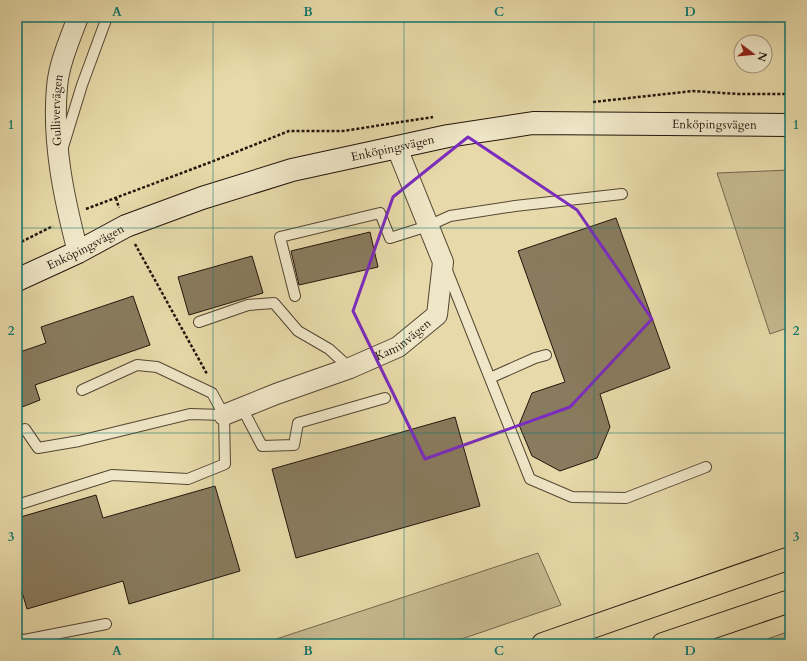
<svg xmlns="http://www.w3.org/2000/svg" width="807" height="661" viewBox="0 0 807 661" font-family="Cardo,serif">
  <rect width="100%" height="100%" fill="#e7d9a9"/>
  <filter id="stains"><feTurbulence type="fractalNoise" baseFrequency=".005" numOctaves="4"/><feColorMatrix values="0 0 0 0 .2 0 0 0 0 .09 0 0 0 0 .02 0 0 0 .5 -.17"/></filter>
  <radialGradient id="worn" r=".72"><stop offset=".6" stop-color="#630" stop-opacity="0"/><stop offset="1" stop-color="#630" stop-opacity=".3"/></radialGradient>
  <path fill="#c6b88e" stroke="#74664d" d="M790,170V327L770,334L717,173Z
    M538,553L561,605L447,644H261Z
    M790,631V644H753Z"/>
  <path fill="#897b5e" stroke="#23150c" d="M616,218L670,368L600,394L610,427L597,458L560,471L532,456L519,425L532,393L565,382L518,251Z
    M370,232L378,267L299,285L291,251Z
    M252,256L263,293L189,315L178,277Z
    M133,296L150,345L35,385L40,400L17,409V353L46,343L41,327Z
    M455,417L480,506L296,558L272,469Z
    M215,486L240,571L129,604L123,581L27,609L17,575V518L96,495L103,518Z"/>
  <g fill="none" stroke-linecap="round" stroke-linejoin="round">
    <defs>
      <path id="lane" d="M63,147L82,85L107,17
        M446,268L530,479L572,497L626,498L706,467
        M295,296L280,237L380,213L390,238L428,226L450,216L515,206L622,194
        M199,322L248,305L274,303L298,331L329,349L350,368
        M490,378L535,358L546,355
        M242,408L262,446L294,445L298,423L385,398
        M17,431L25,429L38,448L79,441L190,414L224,415
        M17,505L112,475L188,479L225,464L224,415L212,393L157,367L137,365L82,390
        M17,635L19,641L106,624"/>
      <g id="street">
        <path id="s1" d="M78,252C64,199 52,142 57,87C59,63 70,39 78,17"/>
        <path id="s2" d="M224,415L276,394L350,368L398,347L437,315L443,262L397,148"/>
      </g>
      <g id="secondary">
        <path id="s3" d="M17,280L78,252L126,226L202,198L292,170L448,136L533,123L790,125"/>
      </g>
      <path id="highway" d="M543,644L790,558
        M663,644L790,601"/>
    </defs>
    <use href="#lane" stroke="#544633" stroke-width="12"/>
    <use href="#street" stroke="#544633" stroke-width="22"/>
    <use href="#secondary" stroke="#23150c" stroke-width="24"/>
    <use href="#highway" stroke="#23150c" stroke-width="24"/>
    <path stroke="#23150c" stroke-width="2.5" stroke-dasharray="3 2" stroke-linecap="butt" d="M593,102L693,91L738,94H790
      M116,198L119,208
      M86,209L211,162L289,131H343L433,117
      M17,244L53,226
      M135,244L207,374"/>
    <use href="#lane" stroke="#efe6c7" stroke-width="10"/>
    <use href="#street" stroke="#efe6c7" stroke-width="20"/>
    <use href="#secondary" stroke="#efe6c7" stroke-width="22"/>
    <use href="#highway" stroke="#e7d9a9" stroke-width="22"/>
  </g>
  <path fill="none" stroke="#7b2cbf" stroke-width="3" stroke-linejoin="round" d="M468,137L577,210L652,319L570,407L425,459L353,311L393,197Z"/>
  <path fill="none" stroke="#0f766e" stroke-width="1" stroke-opacity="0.55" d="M213,17V644M404,17V644M594,17V644M17,228H790M17,433H790"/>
  <g text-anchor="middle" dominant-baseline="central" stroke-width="3" stroke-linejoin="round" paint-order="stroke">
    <g font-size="12" fill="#23150c" stroke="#efe6c7">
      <text stroke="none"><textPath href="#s1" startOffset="144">Gullivervägen</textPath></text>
      <text stroke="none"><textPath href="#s3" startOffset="724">Enköpingsvägen</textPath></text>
      <text stroke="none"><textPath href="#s3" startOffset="400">Enköpingsvägen</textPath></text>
      <text stroke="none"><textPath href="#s3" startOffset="76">Enköpingsvägen</textPath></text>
      <text stroke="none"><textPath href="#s2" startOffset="195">Kaminvägen</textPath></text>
    </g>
  </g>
  <rect width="807" height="661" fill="none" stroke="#e7d9a9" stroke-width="44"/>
  <g transform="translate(753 54) rotate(106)"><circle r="19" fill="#efe6c7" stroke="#9d927c"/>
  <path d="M0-3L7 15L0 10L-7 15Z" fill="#8f2418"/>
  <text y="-6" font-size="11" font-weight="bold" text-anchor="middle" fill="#23150c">N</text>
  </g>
  <rect x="22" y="22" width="763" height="617" fill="none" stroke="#0f766e" stroke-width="1.5"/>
  <g font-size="13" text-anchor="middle" font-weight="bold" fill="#0f766e">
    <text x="117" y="16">A</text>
    <text x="308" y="16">B</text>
    <text x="499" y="16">C</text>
    <text x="690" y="16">D</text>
    <text x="11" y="129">1</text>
    <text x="796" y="129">1</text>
    <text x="11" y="335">2</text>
    <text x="796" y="335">2</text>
    <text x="11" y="541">3</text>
    <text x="796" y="541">3</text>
    <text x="117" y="655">A</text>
    <text x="308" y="655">B</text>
    <text x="499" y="655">C</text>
    <text x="690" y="655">D</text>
  </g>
  <rect width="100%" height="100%" filter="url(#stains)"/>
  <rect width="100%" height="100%" fill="url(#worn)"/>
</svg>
